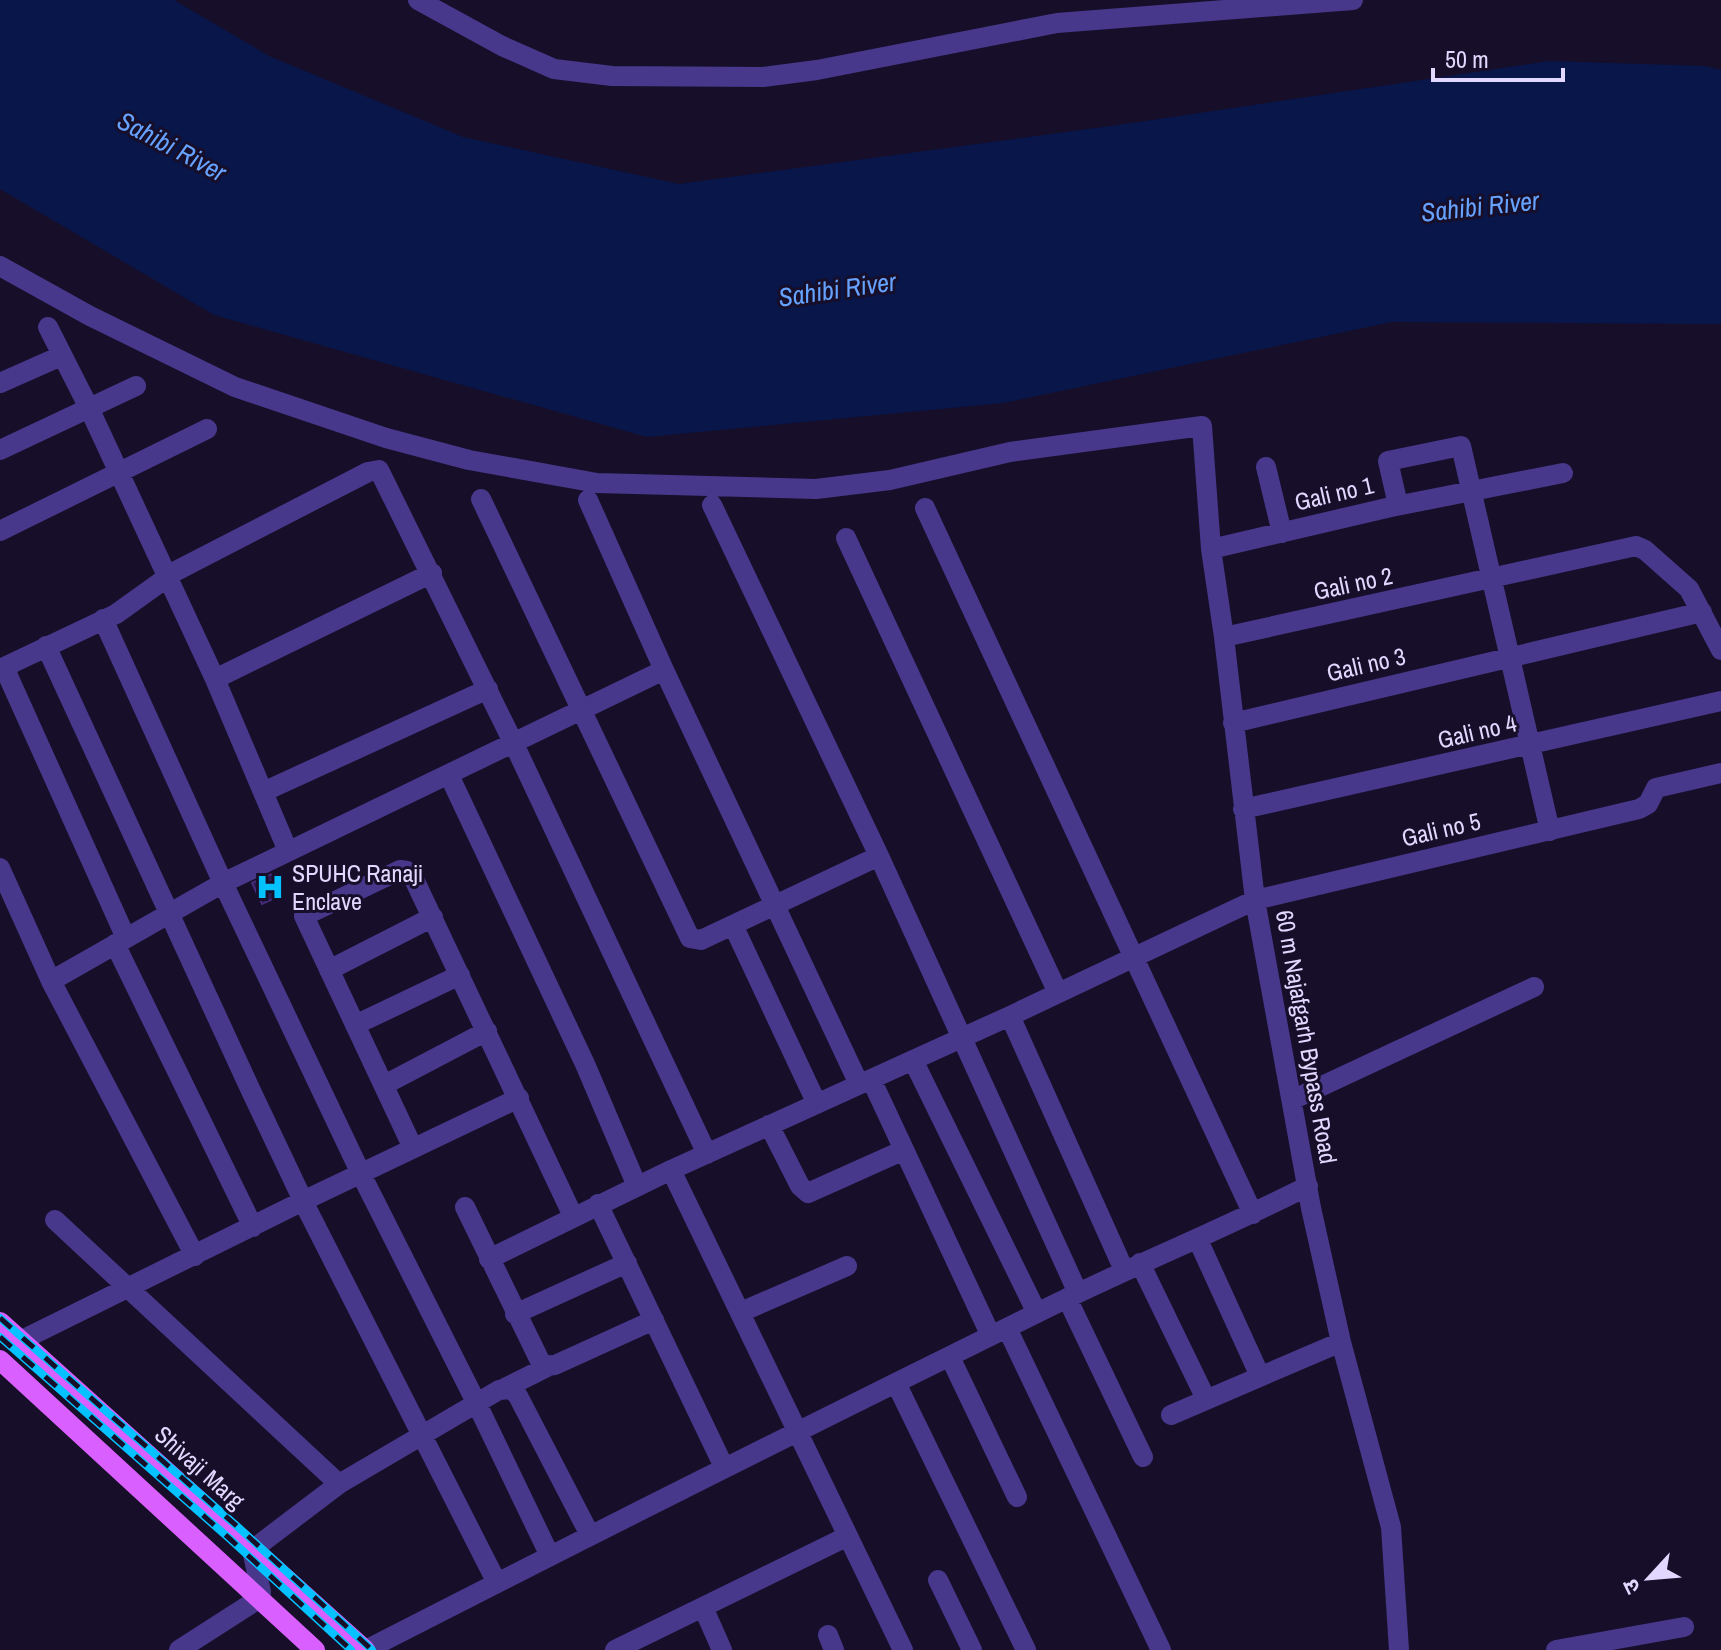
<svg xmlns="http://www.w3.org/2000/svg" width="1721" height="1650" viewBox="0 0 1721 1650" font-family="'Archivo Narrow','Noto Sans Devanagari',sans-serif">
  <rect width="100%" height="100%" fill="#170f2a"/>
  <path fill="#08164a" d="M0,0H174L269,56L463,137L679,184L1125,124L1549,61L1704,66L1721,70V324L1392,322L1003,403L647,437L214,315L0,189Z"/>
  <path fill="#2b1a4c" stroke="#452b79" stroke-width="2" d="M272,874L282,895L262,904L252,883Z"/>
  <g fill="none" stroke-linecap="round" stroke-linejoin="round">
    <path stroke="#47388b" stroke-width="20" d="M418,0L502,46L554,69L612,76L763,77L817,70L1057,23L1353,0
      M0,266L90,316L235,387L386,438L469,460L597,483L816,489L890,480L1010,452L1202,426L1211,549L1224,637L1255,900L1311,1208L1341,1342L1391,1527L1399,1650
      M48,327L89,408L215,679L288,851
      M0,383L61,356
      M0,450L136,386
      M1266,467L1282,533
      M481,499L690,938L701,940L879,856
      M588,500L664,670L859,1084
      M712,505L879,856L1078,1293
      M1398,505L1388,461L1461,446L1550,831
      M925,508L1253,1214
      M0,531L207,429
      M846,538L1058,993
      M1211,549L1391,507L1563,473
      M103,619L223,883L364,1180L477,1404L550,1556
      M1224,637L1636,546L1645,550L1689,589L1721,650
      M46,646L252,1093L307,1209L497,1583
      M4,667L126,938
      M0,669L116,614L176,571L368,472L379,470L514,744L707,1154
      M215,679L432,573
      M1233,723L1702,612
      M449,775L585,1064L637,1186
      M263,792L488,689
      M1243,809L1721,701
      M0,868L51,981L195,1256
      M733,925L817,1104
      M115,944L253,1227
      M329,970L433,917
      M51,981L223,883L664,670
      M1010,1016L1124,1270
      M355,1025L460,975
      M913,1060L1037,1313
      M871,1079L991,1336
      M384,1085L487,1031
      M1292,1100L1534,987
      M769,1125L800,1186L808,1193L904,1150
      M413,1148L304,916L400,870L407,871L413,877L573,1216
      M671,1170L903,1650
      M598,1204L724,1467
      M465,1207L541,1363L547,1366L555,1365L654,1320
      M55,1220L339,1484
      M1198,1240L1260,1376
      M489,1259L671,1170L1010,1016L1255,900L1639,809L1648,804L1656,788L1721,773
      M1140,1263L1206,1399
      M1067,1298L1143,1457
      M741,1312L847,1266
      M515,1314L627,1263
      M1007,1328L1161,1650
      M20,1341L303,1201L519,1098
      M950,1357L1017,1497
      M896,1383L1026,1650
      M503,1389L551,1365
      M1171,1415L1341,1342
      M938,1580L972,1650
      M703,1607L722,1650
      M828,1635L834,1650
      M179,1650L260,1598L261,1592L252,1550L339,1484L499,1390L512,1389L518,1396L590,1535
      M366,1650C590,1535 814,1423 1039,1312C1127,1268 1219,1231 1308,1186
      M615,1650L848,1536
      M1556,1650L1684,1627"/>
    <path stroke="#da5fff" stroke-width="20" d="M0,1322L365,1650
      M0,1360L315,1650"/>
    <defs>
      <path id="rail" d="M0,1318L239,1528L372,1650
        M0,1337L230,1539L351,1650"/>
    </defs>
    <use href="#rail" stroke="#04c2ff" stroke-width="8"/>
    <use href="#rail" stroke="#170f2a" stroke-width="5" stroke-dasharray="15" stroke-linecap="butt"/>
  </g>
  <defs>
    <symbol id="hospital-bare" viewBox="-9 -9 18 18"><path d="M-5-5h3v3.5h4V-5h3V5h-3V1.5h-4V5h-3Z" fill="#04c2ff" stroke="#170f2a" stroke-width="2.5" paint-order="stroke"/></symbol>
  </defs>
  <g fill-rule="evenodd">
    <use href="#hospital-bare" x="250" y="867" width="40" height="40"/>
  </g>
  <g text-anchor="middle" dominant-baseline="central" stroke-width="6" stroke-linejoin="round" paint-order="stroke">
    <g font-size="24" fill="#e2d8ff" stroke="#170f2a">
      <text transform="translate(1334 493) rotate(-13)">Gali no 1</text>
      <text transform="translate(1353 583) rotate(-12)">Gali no 2</text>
      <text transform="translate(1366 664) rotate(-13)">Gali no 3</text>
      <text transform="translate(1477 731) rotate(-13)">Gali no 4</text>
      <text transform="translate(1441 829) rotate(-13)">Gali no 5</text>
      <text transform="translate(1307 1037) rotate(80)">60 m Najafgarh Bypass Road</text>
      <text transform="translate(200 1467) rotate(42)">Shivaji Marg</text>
    </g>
    <g font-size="24" fill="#e2d8ff" stroke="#170f2a" text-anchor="start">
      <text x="292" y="873">SPUHC Ranaji<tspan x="292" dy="28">Enclave</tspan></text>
    </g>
    <g font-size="26" font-style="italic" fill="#66a2ff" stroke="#170f2a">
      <text transform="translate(172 146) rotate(28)">Sahibi River</text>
      <text transform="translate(1480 206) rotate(-6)">Sahibi River</text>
      <text transform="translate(837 289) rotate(-8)">Sahibi River</text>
    </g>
  </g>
  <g transform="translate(1649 1578) rotate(244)" stroke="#170f2a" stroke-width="6" paint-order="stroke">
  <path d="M0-6L14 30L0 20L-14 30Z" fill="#e2d8ff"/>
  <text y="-12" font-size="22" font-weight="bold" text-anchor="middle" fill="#e2d8ff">उ</text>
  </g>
  <path d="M1433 68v12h130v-12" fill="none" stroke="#e2d8ff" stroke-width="4"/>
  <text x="1445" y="68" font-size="24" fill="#e2d8ff" stroke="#170f2a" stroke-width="6" paint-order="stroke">50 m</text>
</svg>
